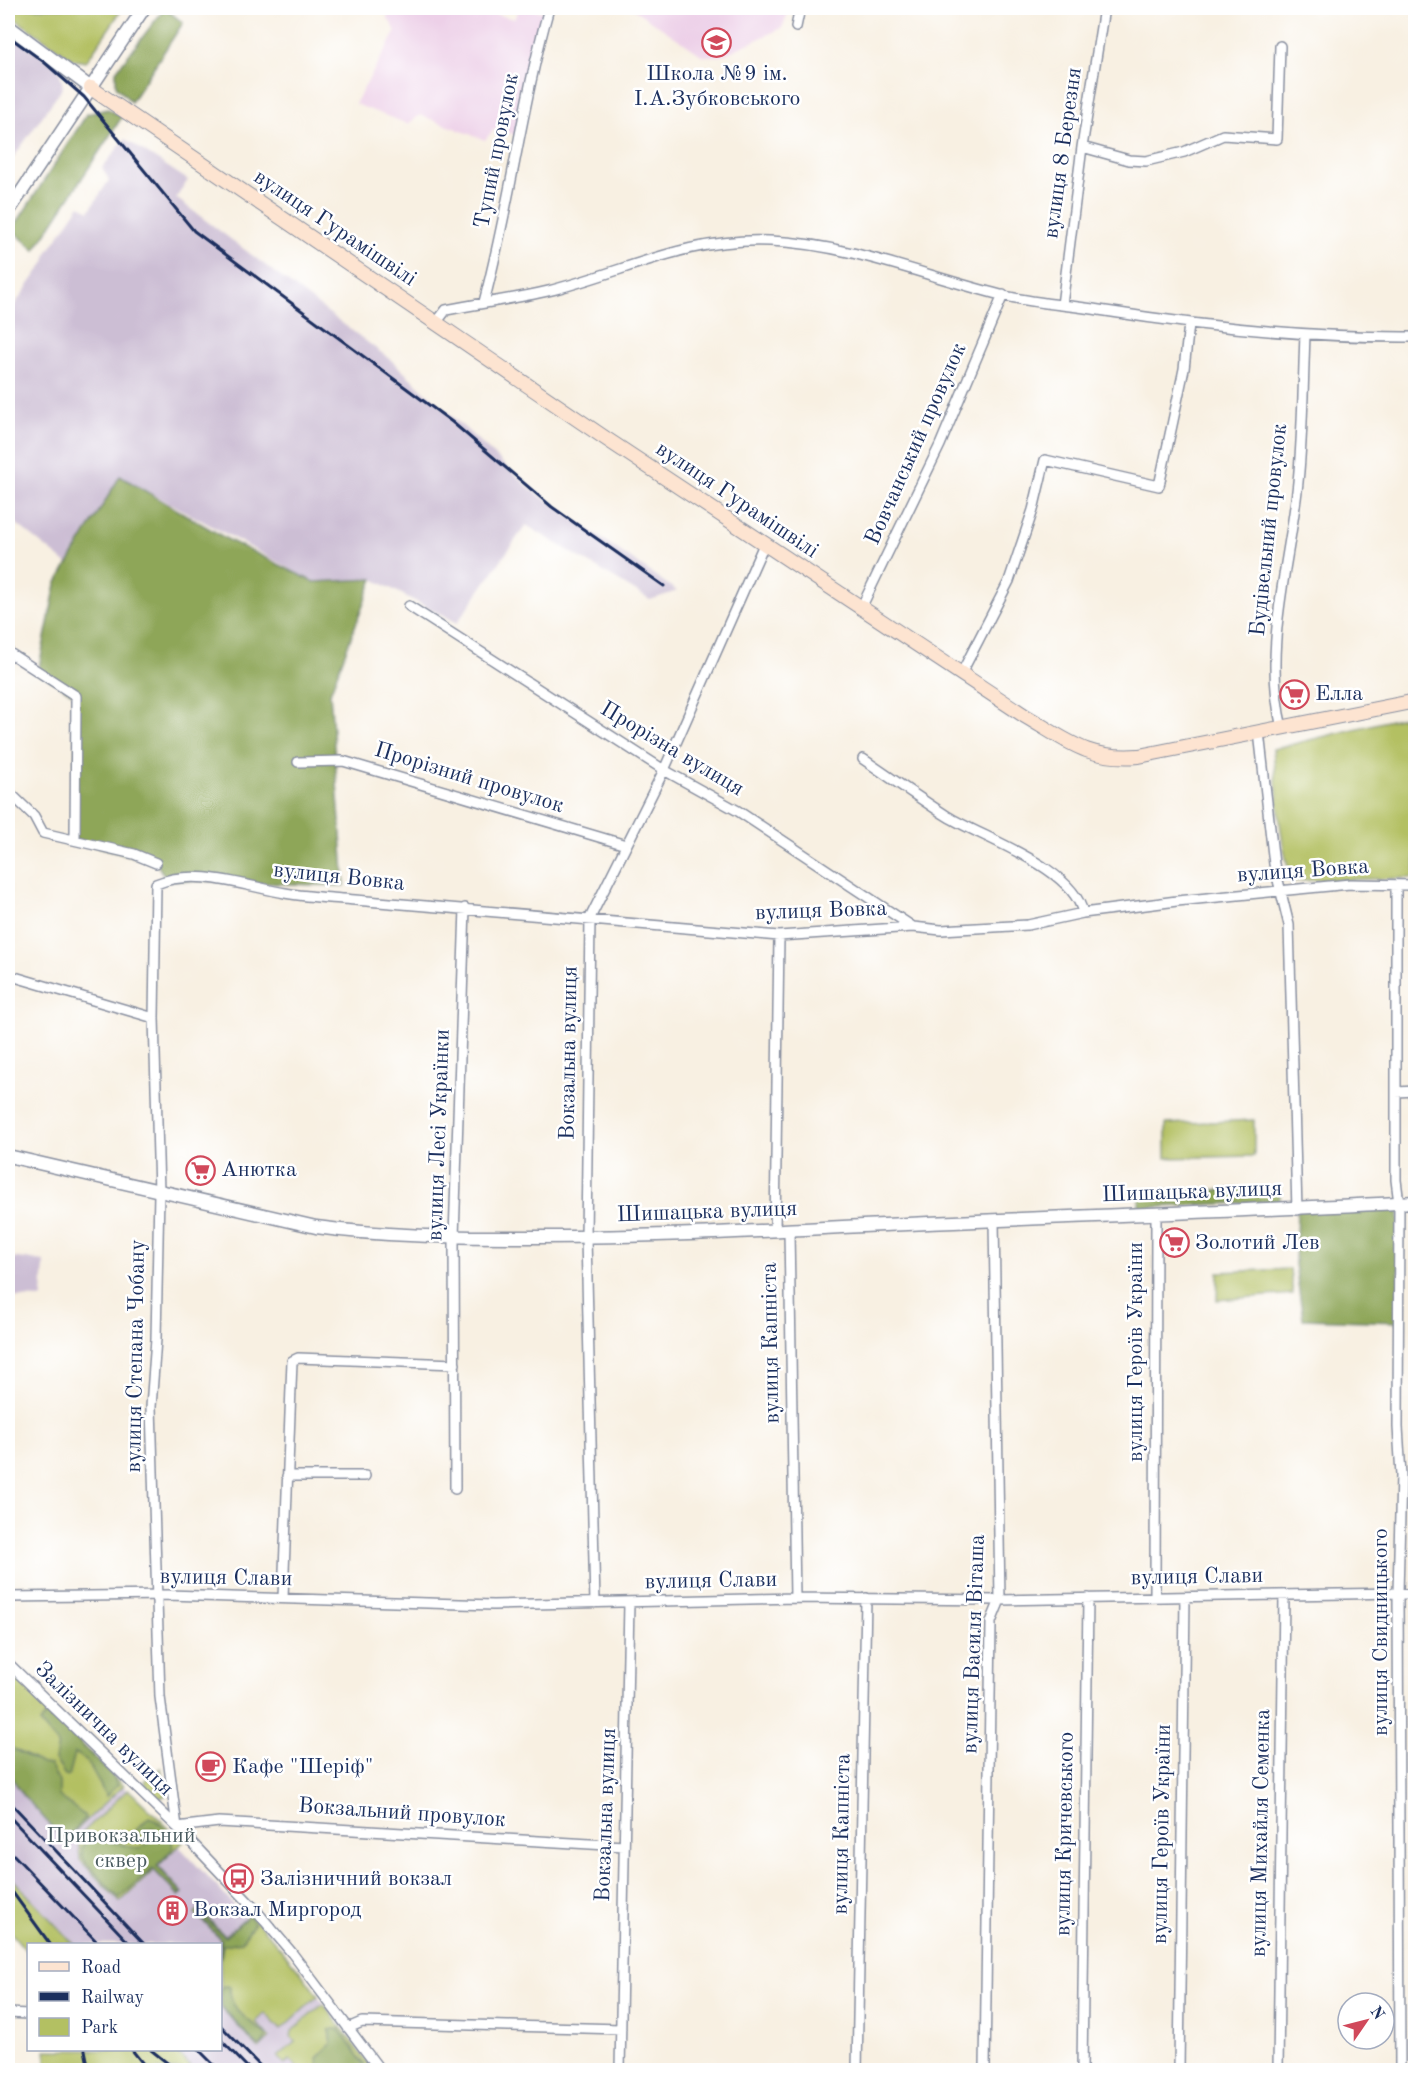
<svg xmlns="http://www.w3.org/2000/svg" width="1423" height="2078" viewBox="0 0 1423 2078" font-family="'Old Standard TT',serif">
  <rect width="100%" height="100%" fill="#fff"/>
  <filter id="ink" filterUnits="userSpaceOnUse"><feTurbulence type="fractalNoise" baseFrequency=".0167" numOctaves="2"/><feDisplacementMap in="SourceGraphic" scale="12" xChannelSelector="R" yChannelSelector="G"/><feConvolveMatrix kernelMatrix="1 2 1 2 8 2 1 2 1" color-interpolation-filters="sRGB"/></filter>
  <filter id="wash" filterUnits="userSpaceOnUse"><feTurbulence type="fractalNoise" baseFrequency=".008" numOctaves="4" result="noise"/><feDisplacementMap in="SourceGraphic" scale="24" xChannelSelector="R" yChannelSelector="G"/><feGaussianBlur stdDeviation="1.35" result="paint"/><feColorMatrix in="noise" values="0 0 0 0 0 0 0 0 0 0 0 0 0 0 0 0 0 1.4 0 .05"/><feComposite in="paint" operator="in"/></filter>
  <g filter="url(#wash)">
    <rect width="100%" height="100%" fill="#f8f0e2"/>
    <path fill="#edd0e8" d="M390,8H472L514,19L520,8L545,12L526,80L516,135L494,129L485,140L420,115L408,124L355,104L396,31L387,17Z
      M632,8H790L782,28L721,56H703Z"/>
    <path fill="#ccbed4" d="M8,33L59,69L63,87L8,165Z
      M125,139L188,180L176,198L391,360L532,490L677,591L650,600L526,525L457,623L373,579L314,582L120,476L67,564L8,517V314L45,262L47,253L80,205L89,211L109,180L102,168Z
      M8,1257L44,1261L42,1298L8,1297Z
      M8,1754L120,1783L313,1990L333,2015L290,2060L299,2070H194L174,2050H220V1944H75L8,1873Z"/>
    <path fill="#b3c062" stroke="#677860" stroke-width="1.5" d="M8,8H123L86,62L74,60L8,14Z
      M1415,714V878L1292,881C1278,838 1278,794 1273,749Z
      M1254,1120V1156L1166,1158V1124Z
      M1290,1269L1293,1294L1217,1300L1218,1272Z
      M20,1680L123,1786L66,1840L31,1800L8,1767V1688Z
      M161,1768L166,1795L157,1800L146,1788L145,1780Z
      M128,1789L183,1842L158,1866L183,1893L179,1896L154,1870L120,1902L80,1860L78,1837Z
      M8,1874L68,1938L74,1944H28V1953L8,1929Z
      M199,1909L225,1936L250,1913L299,1970L318,1996L281,2030L265,2013L256,2022L270,2038L259,2049L221,2008L220,1944H217L221,1940L195,1913Z
      M323,2004L326,2007L373,2070H299L290,2060L285,2064L278,2057L295,2042L291,2037L292,2031Z
      M45,2050H174L194,2070H47Z"/>
    <path fill="#8ea658" stroke="#546a5b" stroke-width="1.5" d="M165,8L183,23L131,102L116,86V71Z
      M108,109L122,117L35,250L12,230L87,114Z
      M120,476L227,539L314,582L373,579L330,693L345,886L167,880L156,863L75,840L76,696L38,672L56,584Z
      M1280,1188V1201L1139,1208V1192Z
      M1399,1203V1322L1303,1319L1295,1264L1297,1210Z
      M46,1715L58,1721L114,1778L117,1785L106,1796C97,1781 92,1761 75,1753L69,1776L65,1775L55,1760L58,1744L40,1723Z
      M8,1746L42,1764L50,1765L59,1782V1796L85,1816L86,1818L66,1838H62L24,1796L8,1772Z
      M149,1817C160,1822 176,1837 172,1850L157,1866L182,1893L179,1895L153,1869L119,1898L86,1863C79,1853 81,1842 92,1836L139,1849L156,1837V1831L153,1828L145,1829L139,1837L134,1832Z
      M202,1915L225,1937L249,1915L254,1924L241,1942L223,1945L221,1958V1939L202,1919Z
      M227,1986L230,1987C229,2012 251,2020 267,2036L262,2045L258,2046L221,2006V1987Z
      M338,2028L368,2070H320L317,2058L331,2044L329,2030Z"/>
  </g>
  <g filter="url(#ink)">
    <g fill="none" stroke-linecap="round" stroke-linejoin="round">
      <defs>
        <path id="minor" d="M796,27L800,8
          M1082,147L1129,160L1146,161L1184,152L1223,135L1277,139L1280,46
          M484,302C510,204 522,104 549,8
          M1062,305L1082,147L1104,8
          M436,323L446,310C480,303 515,299 548,291C625,272 687,237 770,241C850,244 924,276 1001,295C1033,303 1067,305 1099,310C1205,327 1309,338 1416,337
          M409,606L664,770L738,811L913,927
          M861,608L940,445L1003,295
          M8,652L76,696L75,840
          M961,674L1009,581L1033,510L1045,460L1159,486L1184,369L1189,324
          M1282,728C1262,647 1290,563 1298,482C1303,433 1303,384 1305,335
          M1259,732L1274,864L1289,925L1297,1210
          M863,759C891,778 919,798 947,816C984,839 1073,867 1083,913
          M298,762L343,761L626,845
          M8,791L34,816L43,833L134,854L156,863
          M1396,886V1180L1399,1203L1398,1427L1401,1475L1398,1593L1400,2070
          M8,975L154,1018
          M1396,1092L1416,1091
          M775,1231L779,936
          M789,1231L795,1598
          M287,1476H365
          M455,1489L454,1237L465,908
          M8,1597L168,1595L493,1605L795,1598L1000,1600L1398,1593L1416,1595
          M1155,1597L1156,1215
          M283,1598L292,1361L298,1358L455,1364
          M595,1603L586,1238L590,918L664,770L765,542
          M8,1663L177,1827L253,1907L292,1953L380,2070
          M624,1846L219,1822L177,1827L160,1697L151,1407L156,1339L159,1192L154,1018L156,884C195,867 245,886 285,893C308,897 332,898 355,900L779,936L913,927L941,930L1028,925L1083,913L1177,901L1350,884L1416,885
          M8,2013L28,2014
          M348,2028L362,2022L621,2029
          M620,2070L629,1602
          M857,2070L866,1598
          M985,2070L991,1622L1000,1600L994,1220
          M1082,2070L1088,1598
          M1179,2070L1185,1597
          M1278,2070L1284,1595"/>
        <path id="tertiary" d="M8,26L91,88
          M8,212L144,8
          M8,1156L316,1227C382,1236 448,1237 515,1237C631,1238 747,1232 863,1226C1047,1217 1231,1212 1416,1202"/>
        <path id="secondary" d="M91,88L605,438L1025,716C1068,741 1087,760 1139,756L1416,701"/>
      </defs>
      <use href="#minor" stroke="#8a90a0" stroke-width="12"/>
      <use href="#tertiary" stroke="#8a90a0" stroke-width="15"/>
      <use href="#secondary" stroke="#8a90a0" stroke-width="16"/>
      <use href="#minor" stroke="#fff" stroke-width="9"/>
      <use href="#tertiary" stroke="#fff" stroke-width="12"/>
      <use href="#secondary" stroke="#fde4d1" stroke-width="14"/>
      <path stroke="#1b2f5e" stroke-width="3" d="M8,36L44,62L84,97L194,231L452,422L552,507L664,586
        M8,1800L144,1944
        M8,1815L130,1944
        M8,1849L99,1944
        M8,1886L50,1944
        M220,2025L264,2070
        M220,2039L250,2070
        M85,2050L89,2070
        M132,2050L148,2070
        M151,2050L176,2070
        M199,2050L219,2070"/>
    </g>
  </g>
  <defs>
    <symbol id="school-ring" viewBox="-11 -11 22 22"><circle r="9.5" fill="#fff" stroke="#d1495b" stroke-width="1.5"/><path d="M0-5L7-2L0 1L-7-2ZM-4 1L0 2.5L4 1V4Q0 6-4 4Z" fill="#d1495b"/></symbol>
    <symbol id="supermarket-ring" viewBox="-11 -11 22 22"><circle r="9.5" fill="#fff" stroke="#d1495b" stroke-width="1.5"/><path d="M-6-5.5h2.5l.6 2H6L4.5 2H-2.5L-4.4-4H-6ZM-1.5 3.2a1.3 1.3 0 1 0 .1 0ZM3 3.2a1.3 1.3 0 1 0 .1 0Z" fill="#d1495b"/></symbol>
    <symbol id="cafe-ring" viewBox="-11 -11 22 22"><circle r="9.5" fill="#fff" stroke="#d1495b" stroke-width="1.5"/><path d="M-5.5-4.5H6V0H3Q3 3.5 0 3.5H-2.5Q-5.5 3.5-5.5 0ZM3-3.2v2h1.7v-2ZM-6 4.5H4V6H-6Z" fill="#d1495b"/></symbol>
    <symbol id="bus-ring" viewBox="-11 -11 22 22"><circle r="9.5" fill="#fff" stroke="#d1495b" stroke-width="1.5"/><path d="M-5-6H5V4H4V6H2V4H-2V6H-4V4H-5ZM-3.5-4V0h7V-4ZM-3.5 1.2v1.5H-2V1.2ZM2 1.2v1.5H3.5V1.2Z" fill="#d1495b"/></symbol>
    <symbol id="building-ring" viewBox="-11 -11 22 22"><circle r="9.5" fill="#fff" stroke="#d1495b" stroke-width="1.5"/><path d="M-4-6H4V6H1V3H-1V6H-4ZM-2.5-4.3h1.7v1.8h-1.7ZM.8-4.3h1.7v1.8H.8ZM-2.5-1h1.7V.8h-1.7ZM.8-1h1.7V.8H.8Z" fill="#d1495b"/></symbol>
  </defs>
  <g fill-rule="evenodd">
    <use href="#school-ring" x="700" y="26" width="33" height="33"/>
    <use href="#supermarket-ring" x="1278" y="678" width="33" height="33"/>
    <use href="#supermarket-ring" x="184" y="1154" width="33" height="33"/>
    <use href="#supermarket-ring" x="1158" y="1226" width="33" height="33"/>
    <use href="#cafe-ring" x="194" y="1750" width="33" height="33"/>
    <use href="#bus-ring" x="222" y="1862" width="33" height="33"/>
    <use href="#building-ring" x="156" y="1894" width="33" height="33"/>
  </g>
  <g text-anchor="middle" dominant-baseline="central" stroke-width="5" stroke-linejoin="round" paint-order="stroke">
    <g font-size="22" fill="#1b2f5e" stroke="#fff" text-anchor="start">
      <text x="717" y="74" text-anchor="middle">Школа №9 ім.<tspan x="717" dy="25">І.А.Зубковського</tspan></text>
      <text x="1315" y="694">Елла</text>
      <text x="221" y="1170">Анютка</text>
      <text x="1195" y="1243">Золотий Лев</text>
      <text x="232" y="1767">Кафе "Шеріф"</text>
      <text x="260" y="1879">Залізничний вокзал</text>
      <text x="193" y="1910">Вокзал Миргород</text>
    </g>
    <g font-size="22" fill="#1b2f5e" stroke="#fff">
      <text transform="translate(497 151) rotate(-79)">Тупий провулок</text>
      <text transform="translate(1063 153) rotate(-82)">вулиця 8 Березня</text>
      <text transform="translate(335 228) rotate(34)">вулиця Гурамішвілі</text>
      <text transform="translate(916 444) rotate(-66)">Вовчанський провулок</text>
      <text transform="translate(737 500) rotate(34)">вулиця Гурамішвілі</text>
      <text transform="translate(1269 530) rotate(-84)">Будівельний провулок</text>
      <text transform="translate(672 749) rotate(31)">Прорізна вулиця</text>
      <text transform="translate(469 778) rotate(17)">Прорізний провулок</text>
      <text transform="translate(1303 871) rotate(-4)">вулиця Вовка</text>
      <text transform="translate(339 877) rotate(6)">вулиця Вовка</text>
      <text transform="translate(821 911) rotate(-2)">вулиця Вовка</text>
      <text transform="translate(569 1053) rotate(-89)">Вокзальна вулиця</text>
      <text transform="translate(439 1135) rotate(-88)">вулиця Лесі Українки</text>
      <text transform="translate(1192 1192) rotate(-2)">Шишацька вулиця</text>
      <text transform="translate(707 1212) rotate(-2)">Шишацька вулиця</text>
      <text transform="translate(771 1343) rotate(-91)">вулиця Капніста</text>
      <text transform="translate(1136 1352) rotate(-90)">вулиця Героїв України</text>
      <text transform="translate(136 1356) rotate(-89)">вулиця Степана Чобану</text>
      <text transform="translate(1197 1577) rotate(-1)">вулиця Слави</text>
      <text transform="translate(226 1578) rotate(1)">вулиця Слави</text>
      <text transform="translate(711 1581) rotate(-1)">вулиця Слави</text>
      <text transform="translate(1381 1632) rotate(-90)">вулиця Свидницького</text>
      <text transform="translate(974 1644) rotate(-88)">вулиця Василя Віташа</text>
      <text transform="translate(104 1729) rotate(44)">Залізнична вулиця</text>
      <text transform="translate(402 1813) rotate(4)">Вокзальний провулок</text>
      <text transform="translate(606 1815) rotate(-88)">Вокзальна вулиця</text>
      <text transform="translate(1261 1833) rotate(-89)">вулиця Михайля Семенка</text>
      <text transform="translate(842 1834) rotate(-89)">вулиця Капніста</text>
      <text transform="translate(1065 1834) rotate(-89)">вулиця Кричевського</text>
      <text transform="translate(1162 1834) rotate(-89)">вулиця Героїв України</text>
    </g>
    <g font-size="22" fill="#495a5f" stroke="#fff">
      <text x="121" y="1836">Привокзальний<tspan x="121" dy="25">сквер</tspan></text>
    </g>
  </g>
  <rect width="1423" height="2078" fill="none" stroke="#fff" stroke-width="30"/>
  <rect x="27" y="1943" width="195" height="108" fill="#ffffff" stroke="#a4acbf" stroke-width="1.5"/>
  <rect x="39" y="1962" width="30" height="9" fill="#fde4d1" stroke="#a4acbf" stroke-width="1.5"/>
  <text x="81" y="1973" font-size="18" fill="#1b2f5e">Road</text>
  <rect x="39" y="1992" width="30" height="9" fill="#1b2f5e" stroke="#a4acbf" stroke-width="1.5"/>
  <text x="81" y="2003" font-size="18" fill="#1b2f5e">Railway</text>
  <rect x="39" y="2018" width="30" height="18" fill="#b3c062" stroke="#a4acbf" stroke-width="1.5"/>
  <text x="81" y="2033" font-size="18" fill="#1b2f5e">Park</text>
  <g transform="translate(1366 2021) rotate(55)"><circle r="28" fill="#ffffff" stroke="#a4acbf" stroke-width="1.5"/>
  <path d="M0-4.5L10 22L0 15L-10 22Z" fill="#d1495b"/>
  <text y="-9" font-size="16" font-weight="bold" text-anchor="middle" fill="#1b2f5e">N</text>
  </g>
</svg>
